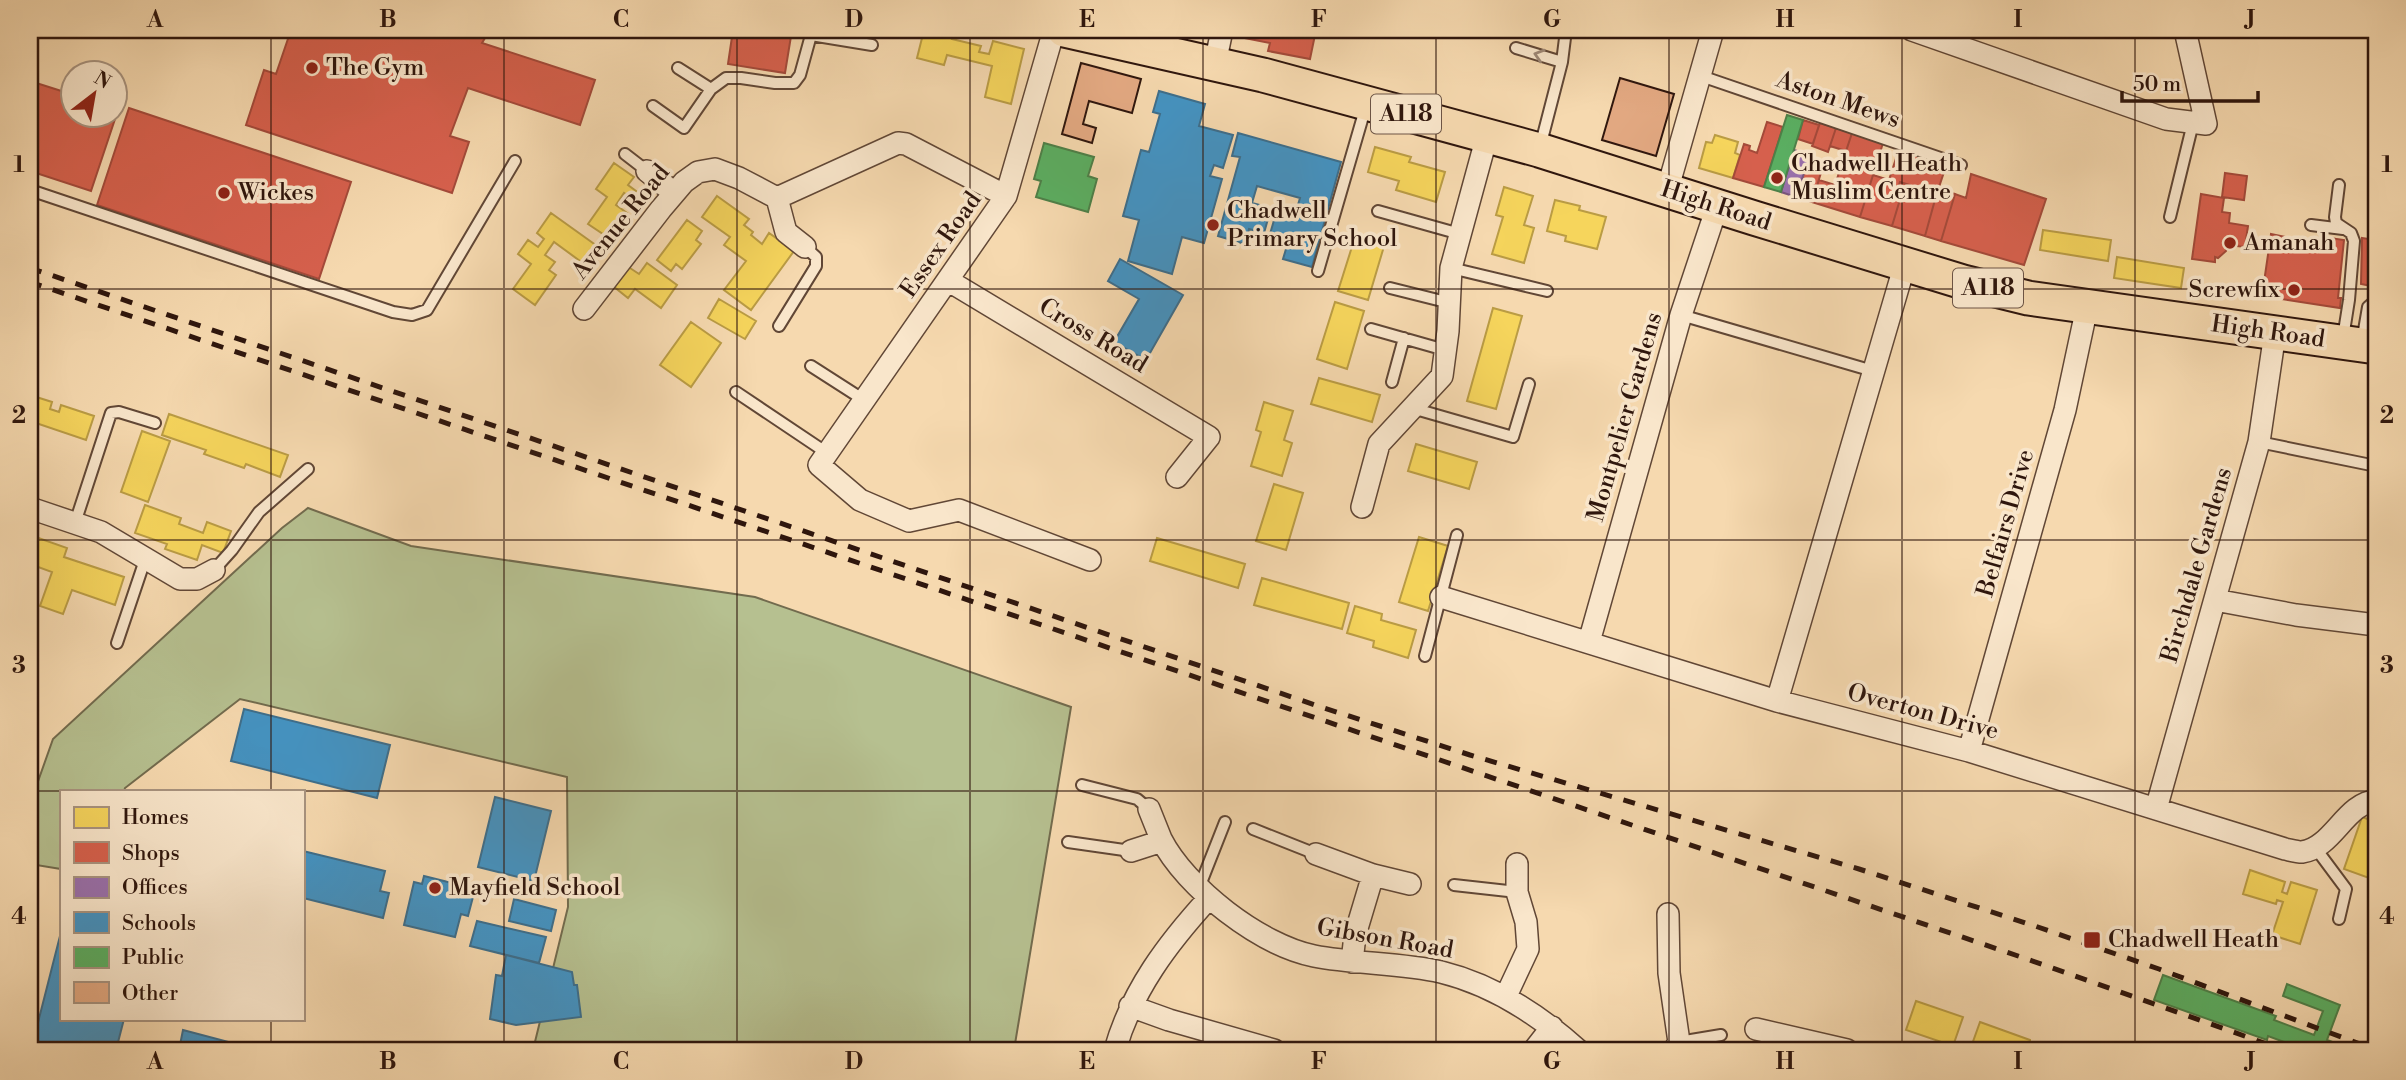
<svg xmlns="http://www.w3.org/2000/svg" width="2406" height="1080" viewBox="0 0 2406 1080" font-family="'Libre Bodoni',serif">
  <rect width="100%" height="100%" fill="#f6d9af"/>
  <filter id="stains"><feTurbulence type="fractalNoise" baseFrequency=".00286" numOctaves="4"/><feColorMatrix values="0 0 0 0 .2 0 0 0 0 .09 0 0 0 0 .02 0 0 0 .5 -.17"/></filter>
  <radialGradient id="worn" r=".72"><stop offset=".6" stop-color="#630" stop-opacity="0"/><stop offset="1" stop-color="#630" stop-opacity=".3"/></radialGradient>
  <path fill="#b6c090" stroke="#726b4e" stroke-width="2" d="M308,508L411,546L755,597L1071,707L1014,1050H533L568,907L567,777L240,699L125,788L124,791H61V869L30,864V804L53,739L282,528Z"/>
  <path fill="#f6d55c" stroke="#ba9c44" stroke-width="2" d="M924,30H937L954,34L952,39L981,46L979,52L989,54L993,41L1024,49L1011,104L985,97L992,66L947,55L944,65L917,58Z
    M1715,135L1738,142L1735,153L1740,155L1733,178L1699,168L1706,142L1712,143Z
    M1375,147L1411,157L1409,162L1445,172L1436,202L1396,190L1399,181L1368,172Z
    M614,163L634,177L628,185L636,191L631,198L624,193L616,205L627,213L622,220L627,224L621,232L615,228L609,238L588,224L607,197L596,189Z
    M1504,187L1533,196L1524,225L1534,228L1524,263L1492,254L1503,217L1496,215Z
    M717,196L749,219L744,225L753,232L751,235L762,244L769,233L794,251L751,310L724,290L746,261L724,245L730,237L702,217Z
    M1555,200L1580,206L1579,210L1606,217L1597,249L1565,241L1566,236L1547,231Z
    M551,213L604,251L591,269L554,242L545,255L555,262L549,270L556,275L535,305L513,289L531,264L518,254L528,240L538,247L544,239L537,233Z
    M687,220L702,231L696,240L701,244L682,269L676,264L671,271L657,260Z
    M2043,230L2111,240L2108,261L2040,250Z
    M1356,234L1385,243L1368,300L1338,291Z
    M2117,257L2184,268L2181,288L2114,278Z
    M647,263L677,285L661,308L635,289L628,298L613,286L627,266L639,274Z
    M719,299L756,321L745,339L708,318Z
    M1335,302L1364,311L1347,369L1317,359Z
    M1493,308L1522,316L1496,409L1467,401Z
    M691,322L721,343L691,387L660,365Z
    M1319,378L1380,395L1372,422L1311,404Z
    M30,395L52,402L50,409L59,412L61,405L94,416L86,440L30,421Z
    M1264,402L1293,411L1284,440L1292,443L1282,476L1251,466L1261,432L1256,430Z
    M169,414L288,455L280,477L246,464L244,468L204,454L206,450L162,435Z
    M142,431L170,441L148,502L121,492Z
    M1416,444L1477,462L1469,489L1408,471Z
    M1274,484L1303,493L1286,550L1256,541Z
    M145,505L181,518L179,524L203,533L207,522L231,531L223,553L202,545L197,560L165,549L167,544L135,533Z
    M30,535L67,548L64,557L124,577L115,605L72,590L63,614L40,606L52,572L30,564Z
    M1419,537L1448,546L1428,611L1399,602Z
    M1157,538L1245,564L1238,588L1150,561Z
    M1262,578L1349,603L1342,629L1254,605Z
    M1355,606L1382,614L1381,620L1416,630L1408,658L1373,647L1374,641L1347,633Z
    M2362,817L2376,822V857L2369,878L2344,869Z
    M2250,870L2285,882L2282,892L2287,894L2291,882L2317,890L2300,944L2272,935L2283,902L2277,900L2276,904L2243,894Z
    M2376,909V936L2368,933Z
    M1916,1001L1963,1017L1953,1046L1906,1030Z
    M1980,1022L2030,1040V1044L2048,1050H1970Z"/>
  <path fill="#d6604d" stroke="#a44a3a" stroke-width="2" d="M291,30H460L485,38L482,43L595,80L580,125L468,88L450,136L469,142L452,193L246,125L264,70L276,74Z
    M733,30H792L785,73L728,64Z
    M1235,30H1316L1310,59L1268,51L1270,43L1234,36Z
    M30,81L74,95V116H116V109L118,110L91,191L30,171Z
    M129,108L351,182L319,279L97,205Z
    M1803,120L1819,125L1813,144L1798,139Z
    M1767,122L1783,127L1764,187L1733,178L1744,144L1750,146L1749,150L1757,153Z
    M1820,123L1836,128L1828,152L1812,146Z
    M1836,128L1852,133L1846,151L1830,146Z
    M1852,133L1883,143L1860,217L1812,202L1819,180L1835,185Z
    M1899,149L1946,166L1936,196L1909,187L1910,185L1900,182L1896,194L1901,196L1892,226L1860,217L1873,175L1889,180Z
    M1809,158L1824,163L1812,202L1796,197Z
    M2225,173L2247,176L2244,200L2222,197Z
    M1971,174L2046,199L2024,265L1941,241L1955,194L1966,198Z
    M1900,182L1910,185L1909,187L1936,196L1925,236L1892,226L1901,196L1896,194Z
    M1938,189L1955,194L1941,241L1925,236Z
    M2201,194L2224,198L2222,212L2230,213L2229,223L2248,226L2245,247L2227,245L2226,251L2218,258L2215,257V262L2192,259Z
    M2271,234L2315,243L2316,239L2323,240L2324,237L2344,240L2338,298H2341L2340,308L2262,296Z
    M2362,238L2376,240V287L2361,284Z"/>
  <path fill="#9970ab" stroke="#79557c" stroke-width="2" d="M1794,150L1810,155L1796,197L1781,192Z"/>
  <path fill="#4393c3" stroke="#3d6e8c" stroke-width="2" d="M1159,91L1205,104L1199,126L1233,135L1223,168L1214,165L1210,176L1222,179L1204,243L1182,237L1172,274L1128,261L1139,220L1123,216L1141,150L1149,152L1160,114L1153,112Z
    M1238,133L1341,162L1312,267L1283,259L1289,239L1270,234L1277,210L1295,215L1300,198L1257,186L1252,203L1271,208L1264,233L1249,229L1245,244L1218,236L1240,157L1232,156Z
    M1120,259L1183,295L1146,360L1114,342L1139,299L1108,281Z
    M244,709L390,745L377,798L231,761Z
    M495,797L551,811L534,881L478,867Z
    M303,851L385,871L380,891L389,893L383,918L303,898Z
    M424,876L468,887L466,895L473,897L468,916L461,914L455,937L404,925L414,882L422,884Z
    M514,899L556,910L551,931L509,921Z
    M477,921L546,937L539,963L470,946Z
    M60,936L61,1019H124L116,1050H31Z
    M506,955L572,972L574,985H577L581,1017L516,1025L490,1019L496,975L502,976Z
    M183,1030L259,1050H179Z"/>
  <path fill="#5aae61" stroke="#4d8048" stroke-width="2" d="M1787,115L1803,120L1781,192L1764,187Z
    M1044,143L1094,157L1088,176L1097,179L1088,212L1036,197L1041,181L1034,179Z
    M2163,975L2276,1016L2274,1020L2314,1035L2323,1011L2283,996L2287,984L2340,1005L2327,1040L2354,1050H2306L2268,1036L2267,1040L2154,1000Z"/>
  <path fill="#e3a982" stroke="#2f160d" stroke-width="2" d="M1081,63L1141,79L1132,113L1089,101L1083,124L1096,128L1092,143L1062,134Z
    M1620,78L1674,94L1656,156L1602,140Z"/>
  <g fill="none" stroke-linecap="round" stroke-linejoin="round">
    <defs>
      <path id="service" d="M807,30L811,35L872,45
        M1516,48L1562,62
        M678,68L711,89
        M1701,76L1961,165
        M653,106L684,128L711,89L726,78H741L775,83H794L800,75L811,35
        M1540,147L1562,62L1566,30
        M625,154L647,171
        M2339,185L2335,217L2336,223L2351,233L2354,241L2349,300L2343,338
        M30,190L393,312L412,315L427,310L515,161
        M1378,211L1460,234
        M2170,217L2193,123
        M2311,225L2343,229
        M1451,268L1547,291
        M1318,271L1366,106
        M1390,288L1450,303
        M1681,315L1873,371
        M779,326L816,266V257L805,247
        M1371,329L1445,350
        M2362,342L2368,307L2376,300
        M811,366L864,400
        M1392,382L1404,338
        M736,392L827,453
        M1412,408L1513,437L1529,384
        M2259,442L2376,466
        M75,523L111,413L119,412L155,423
        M214,570L232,550L259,512L308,469
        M117,643L146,557
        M1425,656L1457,535
        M1082,785L1137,799L1149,809
        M1253,829L1316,854
        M1068,842L1131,851
        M2314,846L2346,889L2339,919
        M1454,885L1517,892
        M1199,888L1225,822
        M1679,1042L1721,1035"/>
      <path id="minor" d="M1054,30L1006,196L819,465L860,500L909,521L959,510L1090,560
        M1912,30L2166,119L2206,124L2185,30
        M1215,64L1222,30
        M647,171L674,193
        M1667,191L1713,30
        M777,198L898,143L906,144L1006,196
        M777,198L786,232L805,247
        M949,281L1209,437L1177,477
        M584,309L661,209L684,182L698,172L715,169L739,178L777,198
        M1362,507L1379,444L1442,376L1448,331L1451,268L1487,136
        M30,508L101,532L180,579H197L214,570
        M1441,597L1777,701L1969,751L2285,849C2290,850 2297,852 2302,852C2333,848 2346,802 2376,801
        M2215,600L2296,615L2376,625
        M1589,642L1681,315L1717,207
        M1777,701L1905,264
        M1969,751L2065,410L2087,307
        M1149,809C1153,819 1157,829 1161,839C1186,888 1260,945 1314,956C1355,964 1401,963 1441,972C1494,985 1538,1014 1578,1050
        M2156,809L2259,442L2275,333
        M1131,851L1162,841
        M1316,854L1373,875L1410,884
        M1668,914L1669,973L1679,1042L1674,1050
        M1352,962L1355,935L1373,875
        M1506,996L1528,949L1526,922L1517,892V864
        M1130,1006L1169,1020L1274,1050
        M1756,1029L1847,1050
        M1115,1050C1132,990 1168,943 1209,898
        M1534,1050L1552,1027"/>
      <path id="primary" d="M1064,30L1263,75L1539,150L1754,218L1963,282L2028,298L2376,347"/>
    </defs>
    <use href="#service" stroke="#614736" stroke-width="14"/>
    <use href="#minor" stroke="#614736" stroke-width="24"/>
    <use href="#primary" stroke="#2f160d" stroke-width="37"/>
    <use href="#service" stroke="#f9e6cb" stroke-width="10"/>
    <use href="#minor" stroke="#f9e6cb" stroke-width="21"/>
    <use href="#primary" stroke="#f6d9af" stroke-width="33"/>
    <path stroke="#2f160d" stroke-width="5" stroke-dasharray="12 12" stroke-linecap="butt" d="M30,268L1321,707L1470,755L1859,869L2035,926L2159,969L2376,1050
      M30,282L2024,958L2284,1050"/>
  </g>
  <defs><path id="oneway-chevron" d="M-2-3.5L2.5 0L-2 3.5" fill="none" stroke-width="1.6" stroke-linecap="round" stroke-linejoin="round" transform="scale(1.75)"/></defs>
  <use stroke="#9e8876" href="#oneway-chevron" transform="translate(1539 55) rotate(-163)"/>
  <path fill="none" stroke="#2f160d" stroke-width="2" stroke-opacity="0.55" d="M271,30V791M504,30V1050M737,30V1050M970,30V1050M1203,30V1050M1436,30V1050M1669,30V1050M1902,30V1050M2135,30V1050M30,289H2376M30,540H2376M30,791H2376M271,1019V1050"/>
  <g fill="#8f2418" stroke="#f9e6cb" stroke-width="2.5">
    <circle cx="312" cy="68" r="7"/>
    <circle cx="1777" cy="178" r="7"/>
    <circle cx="224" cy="193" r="7"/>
    <circle cx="1213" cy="225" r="7"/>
    <circle cx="2230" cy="243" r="7"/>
    <circle cx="2294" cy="290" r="7"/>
    <circle cx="435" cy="888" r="7"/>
    <rect x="2083" y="931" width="18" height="18" rx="3.5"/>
  </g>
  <g text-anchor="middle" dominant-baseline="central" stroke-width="7" stroke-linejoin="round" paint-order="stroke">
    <g fill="#f9e6cb" stroke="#6c5446" stroke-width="2">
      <rect x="1371" y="94.5" width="70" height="39" rx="5"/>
      <rect x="1953" y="268.5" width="70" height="39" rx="5"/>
    </g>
    <g font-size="23" font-weight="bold" fill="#2f160d">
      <text x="1406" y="114">A118</text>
      <text x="1988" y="288">A118</text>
    </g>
    <g font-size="24" fill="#2f160d" stroke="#f9e6cb" text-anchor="start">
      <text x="326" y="68">The Gym</text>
      <text x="1791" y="164">Chadwell Heath<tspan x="1791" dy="28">Muslim Centre</tspan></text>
      <text x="238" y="193">Wickes</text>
      <text x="1227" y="211">Chadwell<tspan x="1227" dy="28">Primary School</tspan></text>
      <text x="2244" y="243">Amanah</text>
      <text x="2280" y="290" text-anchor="end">Screwfix</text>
      <text x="449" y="888">Mayfield School</text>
      <text x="2108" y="940">Chadwell Heath</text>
    </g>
    <g font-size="24" fill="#2f160d" stroke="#f9e6cb">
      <text transform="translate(1838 100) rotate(19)">Aston Mews</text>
      <text transform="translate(1716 206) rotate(18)">High Road</text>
      <text transform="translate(621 222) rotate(-51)">Avenue Road</text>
      <text transform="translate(941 245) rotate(-55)">Essex Road</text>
      <text transform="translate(2268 332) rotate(8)">High Road</text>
      <text transform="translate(1093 336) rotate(31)">Cross Road</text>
      <text transform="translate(1625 417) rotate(-74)">Montpelier Gardens</text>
      <text transform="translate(2006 523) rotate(-74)">Belfairs Drive</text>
      <text transform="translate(2197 565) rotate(-74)">Birchdale Gardens</text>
      <text transform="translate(1923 712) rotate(15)">Overton Drive</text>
      <text transform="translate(1385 939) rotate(10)">Gibson Road</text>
    </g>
  </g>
  <rect width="2406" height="1080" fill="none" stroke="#f6d9af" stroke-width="77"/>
  <rect x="60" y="790" width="245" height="231" fill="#f9e6cb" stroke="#a8937f" stroke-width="2"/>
  <rect x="74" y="807" width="35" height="21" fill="#f6d55c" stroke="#a8937f" stroke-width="2"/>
  <text x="122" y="824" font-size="21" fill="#2f160d">Homes</text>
  <rect x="74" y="842" width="35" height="21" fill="#d6604d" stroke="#a8937f" stroke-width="2"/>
  <text x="122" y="860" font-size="21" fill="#2f160d">Shops</text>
  <rect x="74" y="877" width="35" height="21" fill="#9970ab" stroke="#a8937f" stroke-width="2"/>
  <text x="122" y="894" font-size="21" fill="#2f160d">Offices</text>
  <rect x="74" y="912" width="35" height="21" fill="#4393c3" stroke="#a8937f" stroke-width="2"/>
  <text x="122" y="930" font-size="21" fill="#2f160d">Schools</text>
  <rect x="74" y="947" width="35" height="21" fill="#5aae61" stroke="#a8937f" stroke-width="2"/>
  <text x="122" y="964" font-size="21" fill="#2f160d">Public</text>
  <rect x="74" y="982" width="35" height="21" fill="#e3a982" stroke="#a8937f" stroke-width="2"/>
  <text x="122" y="1000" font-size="21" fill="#2f160d">Other</text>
  <g transform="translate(94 94) rotate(31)"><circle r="33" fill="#f9e6cb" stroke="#a8937f" stroke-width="2"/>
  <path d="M0-5L12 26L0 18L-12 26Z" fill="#8f2418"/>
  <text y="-10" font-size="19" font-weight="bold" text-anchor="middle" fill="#2f160d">N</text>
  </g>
  <path d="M2122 91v10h136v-10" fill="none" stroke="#2f160d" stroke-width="3.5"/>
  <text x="2133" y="91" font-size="21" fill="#2f160d" stroke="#f9e6cb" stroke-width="5" paint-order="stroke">50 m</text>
  <rect x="38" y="38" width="2330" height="1004" fill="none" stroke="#2f160d" stroke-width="2.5"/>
  <g font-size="23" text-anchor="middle" font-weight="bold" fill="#2f160d">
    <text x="155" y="27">A</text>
    <text x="388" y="27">B</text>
    <text x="621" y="27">C</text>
    <text x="854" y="27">D</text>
    <text x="1087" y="27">E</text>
    <text x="1319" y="27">F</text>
    <text x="1552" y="27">G</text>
    <text x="1785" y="27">H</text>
    <text x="2018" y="27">I</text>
    <text x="2251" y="27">J</text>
    <text x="19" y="172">1</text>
    <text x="2387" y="172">1</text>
    <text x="19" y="423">2</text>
    <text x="2387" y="423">2</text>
    <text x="19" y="673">3</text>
    <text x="2387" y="673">3</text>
    <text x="19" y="924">4</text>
    <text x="2387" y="924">4</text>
    <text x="155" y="1069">A</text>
    <text x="388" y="1069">B</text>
    <text x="621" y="1069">C</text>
    <text x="854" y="1069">D</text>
    <text x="1087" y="1069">E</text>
    <text x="1319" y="1069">F</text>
    <text x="1552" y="1069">G</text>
    <text x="1785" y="1069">H</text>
    <text x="2018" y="1069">I</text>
    <text x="2251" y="1069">J</text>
  </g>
  <rect width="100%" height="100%" filter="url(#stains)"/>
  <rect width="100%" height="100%" fill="url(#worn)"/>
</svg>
